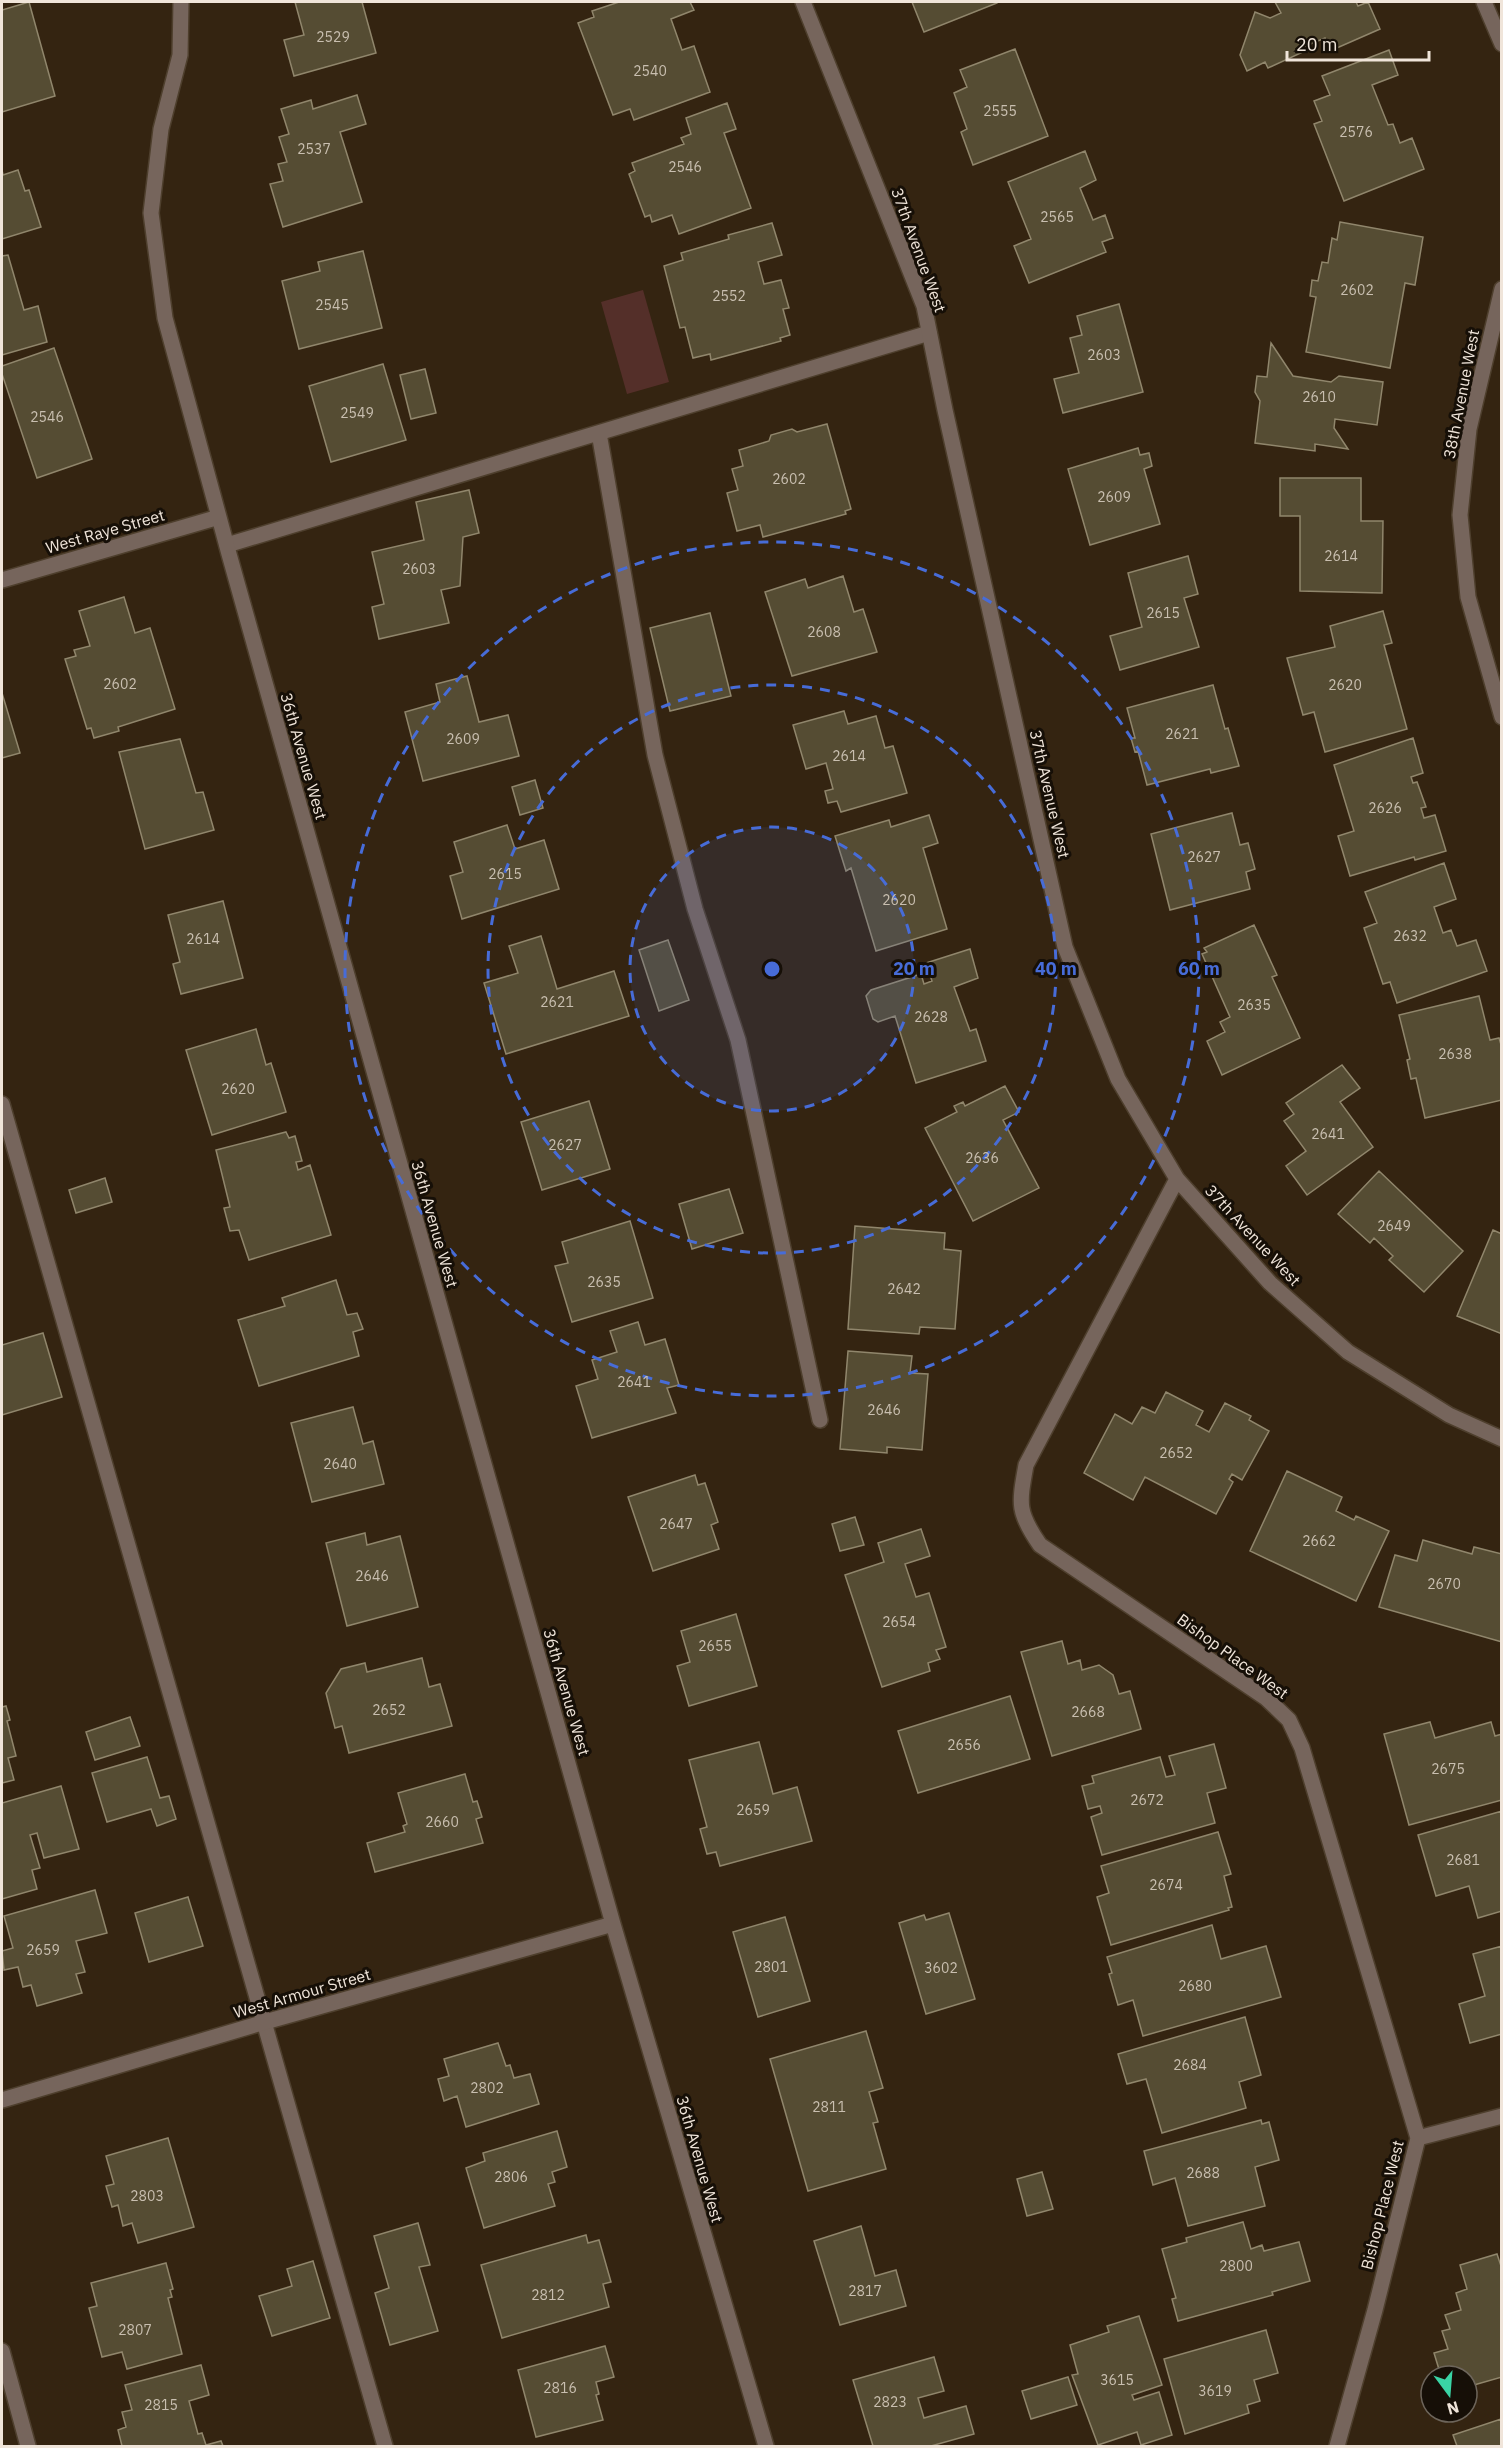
<svg xmlns="http://www.w3.org/2000/svg" width="1503" height="2448" viewBox="0 0 1503 2448" font-family="'IBM Plex Sans',sans-serif">
  <rect width="100%" height="100%" fill="#342411"/>
  <path fill="#542f29" d="M643,290L669,382L627,394L601,302Z"/>
  <path fill="#554c33" stroke="#90866c" stroke-width="1.5" d="M29,2L55,96L2,112V10Z
    M295,2H362L376,53L294,76L284,40L304,35Z
    M619,2H690L694,10L671,19L682,50L694,46L710,92L634,120L630,109L613,115L578,23L594,17L592,11Z
    M912,2H997V3L924,32Z
    M1275,2H1356L1358,6L1368,2L1380,29L1330,51L1325,38L1301,48L1303,52L1268,68L1265,62L1247,71L1240,55L1255,12L1270,18L1281,13Z
    M1015,49L1048,136L973,165L961,132L967,129L954,93L967,87L960,70Z
    M1389,50L1398,75L1372,85L1388,125L1393,124L1400,143L1412,138L1424,169L1344,201L1314,124L1322,121L1314,101L1330,95L1322,76Z
    M357,95L366,124L340,132L362,202L283,227L270,184L283,181L278,164L287,162L279,137L289,134L281,109L311,100L313,109Z
    M727,103L736,129L724,133L751,208L679,234L672,215L652,222L650,215L645,217L629,174L635,171L632,163L684,144L681,138L691,134L686,118Z
    M1085,151L1096,180L1080,188L1093,220L1105,215L1113,238L1102,242L1106,252L1029,283L1014,246L1031,239L1008,182Z
    M2,170L3,175L18,170L25,191L29,190L41,227L2,239Z
    M1340,222L1423,237L1415,285L1405,283L1390,368L1306,352L1316,297L1310,296L1312,280L1318,281L1322,262L1328,263L1332,238L1337,240Z
    M772,223L782,255L758,262L764,284L781,280L789,308L783,309L790,335L780,338L781,341L711,360L710,354L693,358L685,327L680,328L664,266L683,260L681,253L729,239L728,235Z
    M363,251L382,328L299,349L282,281L320,271L318,262Z
    M8,255L24,310L38,306L47,342L2,355V256Z
    M1119,304L1143,392L1063,413L1054,379L1079,373L1070,338L1082,335L1077,316Z
    M1271,343L1293,376L1331,382L1339,376L1383,382L1377,425L1335,419L1334,428L1348,449L1315,444V451L1255,443L1260,401L1255,392L1257,376L1267,377Z
    M54,348L92,459L37,478L2,374V366Z
    M383,364L406,440L331,462L309,386Z
    M425,369L436,413L411,419L400,375Z
    M827,424L851,509L845,511L846,514L763,537L760,525L737,531L727,493L738,490L732,469L743,466L739,450L769,441L771,435L792,429L797,432Z
    M1138,448L1140,455L1149,453L1152,466L1144,469L1160,524L1090,545L1068,469Z
    M1280,478H1361V521H1383L1382,593L1300,591V516H1280Z
    M469,490L479,533L463,537L460,586L441,590L449,623L379,639L372,607L384,604L372,552L424,540L416,502Z
    M1188,556L1198,594L1184,598L1199,647L1120,670L1110,636L1142,627L1128,573Z
    M843,576L854,612L863,609L877,652L792,676L765,592L805,579L808,588Z
    M124,597L135,633L150,628L175,709L118,727L119,731L94,738L91,728L87,729L65,659L76,656L74,650L90,646L79,611Z
    M1383,611L1392,643L1384,645L1407,729L1325,752L1314,712L1303,715L1287,658L1335,647L1330,626Z
    M710,613L731,696L670,711L650,628Z
    M467,676L479,722L508,715L519,756L423,781L405,712L440,702L436,684Z
    M1213,685L1225,729L1228,728L1239,766L1211,773L1210,769L1147,785L1138,751L1135,752L1131,738H1135L1127,708Z
    M2,693L20,753L2,758Z
    M844,711L848,724L876,716L885,748L893,746L907,793L841,812L837,801L828,803L825,791L833,789L826,763L806,769L793,725Z
    M1413,738L1423,773L1411,777L1413,783L1417,782L1426,807L1421,808L1424,818L1435,815L1446,851L1415,860L1414,857L1350,876L1338,836L1354,831L1334,765Z
    M180,739L196,793L203,792L214,830L145,849L119,752Z
    M535,780L543,808L520,815L512,787Z
    M1232,813L1240,845L1248,843L1255,869L1246,872L1250,889L1170,910L1151,834Z
    M929,815L938,843L923,848L947,929L876,951L851,868L846,871L835,836L889,820L891,827Z
    M507,825L515,849L544,840L559,889L462,919L450,876L463,872L454,842Z
    M1444,863L1456,899L1434,907L1443,933L1451,930L1457,946L1476,940L1487,971L1397,1003L1390,982L1383,984L1364,928L1377,923L1365,892Z
    M223,901L243,978L181,994L173,964L180,962L168,915Z
    M1254,925L1277,975L1272,977L1300,1038L1222,1075L1207,1041L1225,1032L1220,1022L1230,1017L1202,954L1207,952L1204,948Z
    M541,936L557,989L614,971L629,1016L506,1054L484,983L518,973L509,946Z
    M668,940L689,1000L659,1011L639,950Z
    M970,949L978,978L954,987L970,1031L976,1029L986,1061L916,1083L895,1016L878,1022L873,1019L866,996L871,990L921,974L924,984L932,981L926,963Z
    M1479,996L1490,1040L1499,1038L1502,1048V1100L1425,1118L1416,1078L1411,1079L1407,1060L1410,1059L1399,1015Z
    M256,1029L266,1065L271,1063L286,1112L212,1135L186,1050Z
    M1342,1065L1360,1088L1340,1102L1373,1147L1307,1195L1286,1166L1306,1151L1284,1121L1294,1114L1286,1103Z
    M1005,1086L1019,1112L1003,1120L1039,1188L973,1221L925,1128L957,1112L954,1106L963,1102L965,1106Z
    M589,1101L610,1169L542,1190L521,1122Z
    M286,1132L289,1138L295,1136L302,1161L296,1162L298,1170L310,1165L331,1235L249,1260L239,1230L230,1231L224,1208L230,1207L216,1150Z
    M1379,1171L1463,1251L1424,1292L1389,1260L1393,1256L1374,1238L1370,1243L1338,1214Z
    M105,1178L112,1202L76,1213L69,1190Z
    M729,1189L743,1233L692,1249L679,1204Z
    M630,1221L653,1298L572,1322L555,1266L568,1263L562,1242Z
    M855,1226L945,1233L944,1249L961,1251L955,1329L920,1327L919,1334L848,1329Z
    M1493,1230L1502,1234V1334L1457,1316Z
    M336,1280L347,1315L357,1313L363,1329L353,1332L359,1356L259,1386L238,1320L285,1306L282,1298Z
    M638,1322L645,1345L665,1339L679,1385L667,1388L676,1413L592,1438L576,1386L598,1379L592,1360L617,1352L610,1331Z
    M43,1333L62,1397L2,1415V1345Z
    M848,1351L912,1356L910,1373L928,1374L922,1450L887,1447V1453L840,1449Z
    M1166,1392L1203,1411L1196,1425L1209,1432L1225,1403L1251,1416L1249,1420L1269,1431L1242,1480L1232,1474L1229,1479L1233,1482L1216,1514L1145,1477L1133,1500L1084,1473L1115,1414L1132,1424L1142,1407L1155,1413Z
    M353,1407L363,1444L373,1441L384,1484L312,1502L291,1423Z
    M1287,1471L1342,1497L1336,1511L1354,1520L1356,1516L1389,1531L1356,1601L1250,1551Z
    M695,1475L698,1485L705,1483L718,1522L711,1525L719,1549L653,1571L628,1497Z
    M855,1517L864,1545L840,1551L832,1524Z
    M921,1529L930,1556L905,1564L916,1597L929,1593L946,1647L936,1650L940,1659L928,1663L930,1671L882,1687L845,1575L884,1562L878,1543Z
    M365,1533L367,1545L400,1536L418,1607L347,1626L326,1543Z
    M1423,1540L1472,1554L1474,1547L1502,1554V1642L1379,1607L1395,1555L1417,1561Z
    M736,1614L757,1686L689,1706L677,1666L690,1662L681,1631Z
    M1062,1641L1068,1664L1080,1660L1082,1670L1099,1665L1113,1675L1119,1694L1130,1691L1141,1729L1052,1756L1021,1652Z
    M422,1658L429,1687L440,1684L452,1726L349,1753L342,1726L335,1728L326,1693L341,1669L365,1663L367,1672Z
    M1010,1696L1030,1759L918,1793L898,1731Z
    M2,1705V1707L6,1706L10,1720L7,1721L16,1756L8,1758L14,1780L2,1783Z
    M130,1717L140,1746L95,1760L86,1732Z
    M1430,1722L1435,1738L1491,1722L1495,1736L1502,1734V1800L1409,1825L1384,1734Z
    M759,1742L773,1794L797,1787L812,1841L720,1866L716,1852L707,1854L700,1829L707,1827L689,1760Z
    M1214,1744L1226,1788L1207,1793L1215,1823L1102,1855L1091,1817L1102,1813L1100,1806L1088,1809L1082,1786L1094,1783L1092,1776L1160,1757L1166,1777L1175,1775L1169,1756Z
    M147,1757L160,1798L169,1796L176,1819L157,1826L151,1809L107,1822L92,1773Z
    M465,1774L473,1802L477,1801L482,1817L476,1819L483,1843L375,1872L367,1843L405,1832L403,1826L407,1824L398,1793Z
    M61,1786L79,1849L44,1858L37,1833L30,1835L40,1868L32,1870L37,1889L2,1899V1803Z
    M1502,1811V1911L1478,1918L1469,1886L1436,1896L1418,1835Z
    M1218,1832L1231,1874L1224,1876L1232,1907L1228,1908L1229,1910L1111,1945L1097,1897L1109,1893L1101,1866Z
    M95,1890L107,1933L76,1941L85,1972L76,1974L82,1993L37,2006L31,1985L23,1987L18,1967L4,1970L2,1951L13,1948L4,1916Z
    M188,1897L203,1946L149,1962L135,1913Z
    M949,1913L975,1999L926,2014L899,1923L924,1915L926,1920Z
    M785,1917L810,2001L758,2017L733,1932Z
    M1212,1925L1221,1959L1266,1946L1281,1997L1143,2036L1133,2000L1118,2005L1109,1974L1112,1973L1107,1957Z
    M1502,1946V2034L1470,2043L1459,2004L1485,1996L1473,1954Z
    M1245,2017L1261,2075L1239,2082L1246,2108L1162,2133L1146,2079L1127,2084L1118,2054Z
    M866,2031L883,2088L869,2092L878,2122L873,2123L886,2169L808,2191L770,2059Z
    M498,2043L506,2066L510,2065L514,2078L530,2074L539,2104L466,2127L457,2096L444,2101L438,2079L449,2076L444,2059Z
    M1261,2120L1262,2124L1269,2122L1279,2160L1255,2167L1265,2206L1188,2226L1175,2178L1153,2185L1144,2151Z
    M557,2131L567,2167L552,2172L555,2182L548,2184L555,2206L484,2228L466,2168L485,2161L483,2153Z
    M168,2138L194,2227L138,2243L132,2223L123,2226L118,2205L112,2207L106,2186L114,2184L106,2156Z
    M1042,2172L1053,2209L1027,2216L1017,2179Z
    M1243,2222L1251,2249L1262,2245L1264,2251L1299,2242L1310,2281L1272,2292L1273,2295L1178,2321L1172,2299L1176,2298L1162,2249L1187,2242L1186,2238Z
    M418,2223L430,2265L419,2267L438,2331L390,2345L375,2293L389,2288L374,2236Z
    M861,2226L875,2276L896,2270L906,2306L840,2325L814,2241Z
    M586,2235L588,2243L599,2240L611,2282L603,2284L609,2307L502,2338L481,2265Z
    M1497,2254L1502,2269V2377L1467,2387V2376H1441L1434,2353L1448,2349L1442,2331L1450,2329L1445,2315L1461,2310L1456,2293L1467,2289L1460,2265Z
    M313,2261L330,2318L272,2336L259,2296L292,2286L287,2269Z
    M166,2263L173,2289L170,2290L172,2297L168,2298L182,2354L127,2369L122,2352L102,2357L89,2308L97,2306L91,2283Z
    M1139,2316L1162,2385L1132,2395L1134,2400L1159,2392L1172,2435L1141,2445L1137,2432L1098,2445L1072,2375L1078,2374L1070,2345L1109,2332L1107,2326Z
    M1266,2330L1278,2373L1254,2380L1260,2401L1247,2405L1249,2413L1185,2434L1164,2359Z
    M605,2346L614,2377L596,2382L599,2394L596,2395L603,2420L536,2437L518,2370Z
    M934,2357L944,2391L918,2398L924,2418L966,2406L974,2434L931,2446H873L853,2380Z
    M201,2365L209,2395L189,2401L198,2434L202,2433L206,2445L221,2441L223,2446H122L118,2430L126,2427L122,2412L132,2410L125,2385Z
    M1068,2377L1077,2405L1031,2419L1022,2391Z
    M1501,2419L1502,2446H1457L1453,2435Z"/>
  <g fill="none" stroke-linecap="round" stroke-linejoin="round">
    <defs>
      <path id="lane" d="M599,433L655,755L695,909L738,1040L820,1420
        M227,545L929,333
        M2,1104L385,2446"/>
      <path id="street" d="M181,2L180,55L161,129L151,213L165,318L229,554L613,1924L766,2446
        M803,2L924,306L945,410L1065,947L1118,1079L1177,1179L1270,1283L1348,1352L1449,1415L1502,1439
        M1484,2L1502,44
        M1502,289L1469,429L1460,515L1468,597L1502,717
        M2,580L219,517
        M1177,1179L1026,1465C1019,1504 1017,1512 1040,1545L1266,1698L1289,1720L1302,1748L1418,2138L1375,2310L1337,2446
        M2,2100L265,2022L613,1924
        M1418,2138L1502,2116
        M2,2351L28,2446"/>
    </defs>
    <use href="#lane" stroke="#4e3f2d" stroke-width="18"/>
    <use href="#street" stroke="#4e3f2d" stroke-width="18"/>
    <use href="#lane" stroke="#76655c" stroke-width="15"/>
    <use href="#street" stroke="#76655c" stroke-width="15"/>
  </g>
  <circle cx="772" cy="969" r="142" fill="#476cd8" fill-opacity=".12"/>
  <g fill="none" stroke="#476cd8" stroke-width="3" stroke-dasharray="10 8">
    <circle cx="772" cy="969" r="142"/>
    <circle cx="772" cy="969" r="284"/>
    <circle cx="772" cy="969" r="427"/>
  </g>
  <g text-anchor="middle" dominant-baseline="central" stroke-width="6" stroke-linejoin="round" paint-order="stroke">
    <g font-size="14" fill="#c9bfb0">
      <text x="333" y="37">2529</text>
      <text x="650" y="71">2540</text>
      <text x="1000" y="111">2555</text>
      <text x="1356" y="132">2576</text>
      <text x="314" y="149">2537</text>
      <text x="685" y="167">2546</text>
      <text x="1057" y="217">2565</text>
      <text x="1357" y="290">2602</text>
      <text x="729" y="296">2552</text>
      <text x="332" y="305">2545</text>
      <text x="1104" y="355">2603</text>
      <text x="1319" y="397">2610</text>
      <text x="357" y="413">2549</text>
      <text x="47" y="417">2546</text>
      <text x="789" y="479">2602</text>
      <text x="1114" y="497">2609</text>
      <text x="1341" y="556">2614</text>
      <text x="419" y="569">2603</text>
      <text x="1163" y="613">2615</text>
      <text x="824" y="632">2608</text>
      <text x="120" y="684">2602</text>
      <text x="1345" y="685">2620</text>
      <text x="1182" y="734">2621</text>
      <text x="463" y="739">2609</text>
      <text x="849" y="756">2614</text>
      <text x="1385" y="808">2626</text>
      <text x="1204" y="857">2627</text>
      <text x="505" y="874">2615</text>
      <text x="899" y="900">2620</text>
      <text x="1410" y="936">2632</text>
      <text x="203" y="939">2614</text>
      <text x="557" y="1002">2621</text>
      <text x="1254" y="1005">2635</text>
      <text x="931" y="1017">2628</text>
      <text x="1455" y="1054">2638</text>
      <text x="238" y="1089">2620</text>
      <text x="1328" y="1134">2641</text>
      <text x="565" y="1145">2627</text>
      <text x="982" y="1158">2636</text>
      <text x="1394" y="1226">2649</text>
      <text x="604" y="1282">2635</text>
      <text x="904" y="1289">2642</text>
      <text x="634" y="1382">2641</text>
      <text x="884" y="1410">2646</text>
      <text x="1176" y="1453">2652</text>
      <text x="340" y="1464">2640</text>
      <text x="676" y="1524">2647</text>
      <text x="1319" y="1541">2662</text>
      <text x="372" y="1576">2646</text>
      <text x="1444" y="1584">2670</text>
      <text x="899" y="1622">2654</text>
      <text x="715" y="1646">2655</text>
      <text x="389" y="1710">2652</text>
      <text x="1088" y="1712">2668</text>
      <text x="964" y="1745">2656</text>
      <text x="1448" y="1769">2675</text>
      <text x="1147" y="1800">2672</text>
      <text x="753" y="1810">2659</text>
      <text x="442" y="1822">2660</text>
      <text x="1463" y="1860">2681</text>
      <text x="1166" y="1885">2674</text>
      <text x="43" y="1950">2659</text>
      <text x="771" y="1967">2801</text>
      <text x="941" y="1968">3602</text>
      <text x="1195" y="1986">2680</text>
      <text x="1190" y="2065">2684</text>
      <text x="487" y="2088">2802</text>
      <text x="829" y="2107">2811</text>
      <text x="1203" y="2173">2688</text>
      <text x="511" y="2177">2806</text>
      <text x="147" y="2196">2803</text>
      <text x="1236" y="2266">2800</text>
      <text x="865" y="2291">2817</text>
      <text x="548" y="2295">2812</text>
      <text x="135" y="2330">2807</text>
      <text x="1117" y="2380">3615</text>
      <text x="560" y="2388">2816</text>
      <text x="1215" y="2391">3619</text>
      <text x="890" y="2402">2823</text>
      <text x="161" y="2405">2815</text>
    </g>
    <g font-size="16" fill="#f0e5da" stroke="#160f07">
      <text transform="translate(919 250) rotate(70)">37th Avenue West</text>
      <text transform="translate(1461 394) rotate(-79)">38th Avenue West</text>
      <text transform="translate(105 531) rotate(-16)">West Raye Street</text>
      <text transform="translate(304 756) rotate(74)">36th Avenue West</text>
      <text transform="translate(1050 794) rotate(77)">37th Avenue West</text>
      <text transform="translate(435 1224) rotate(74)">36th Avenue West</text>
      <text transform="translate(1253 1235) rotate(47)">37th Avenue West</text>
      <text transform="translate(1233 1656) rotate(36)">Bishop Place West</text>
      <text transform="translate(567 1692) rotate(74)">36th Avenue West</text>
      <text transform="translate(302 1993) rotate(-16)">West Armour Street</text>
      <text transform="translate(700 2159) rotate(74)">36th Avenue West</text>
      <text transform="translate(1382 2205) rotate(-76)">Bishop Place West</text>
    </g>
  </g>
  <circle cx="772" cy="969" r="9" fill="#476cd8" stroke="#160f07" stroke-width="3"/>
  <g font-size="18" text-anchor="middle" font-weight="bold" fill="#476cd8" stroke="#160f07" stroke-width="6" stroke-linejoin="round" paint-order="stroke">
    <text x="914" y="975">20 m</text>
    <text x="1056" y="975">40 m</text>
    <text x="1199" y="975">60 m</text>
  </g>
  <rect width="1503" height="2448" fill="none" stroke="#f0e5da" stroke-width="6"/>
  <g transform="translate(1449 2394) rotate(164)"><circle r="28" fill="#160f07" stroke="#6d655b" stroke-width="1.5"/>
  <path d="M0-4.5L10 22L0 15L-10 22Z" fill="#3ad4a5"/>
  <text y="-9" font-size="16" font-weight="bold" text-anchor="middle" fill="#f0e5da">N</text>
  </g>
  <path d="M1287 51v9h142v-9" fill="none" stroke="#f0e5da" stroke-width="3"/>
  <text x="1296" y="51" font-size="18" fill="#f0e5da" stroke="#160f07" stroke-width="4.5" paint-order="stroke">20 m</text>
</svg>
